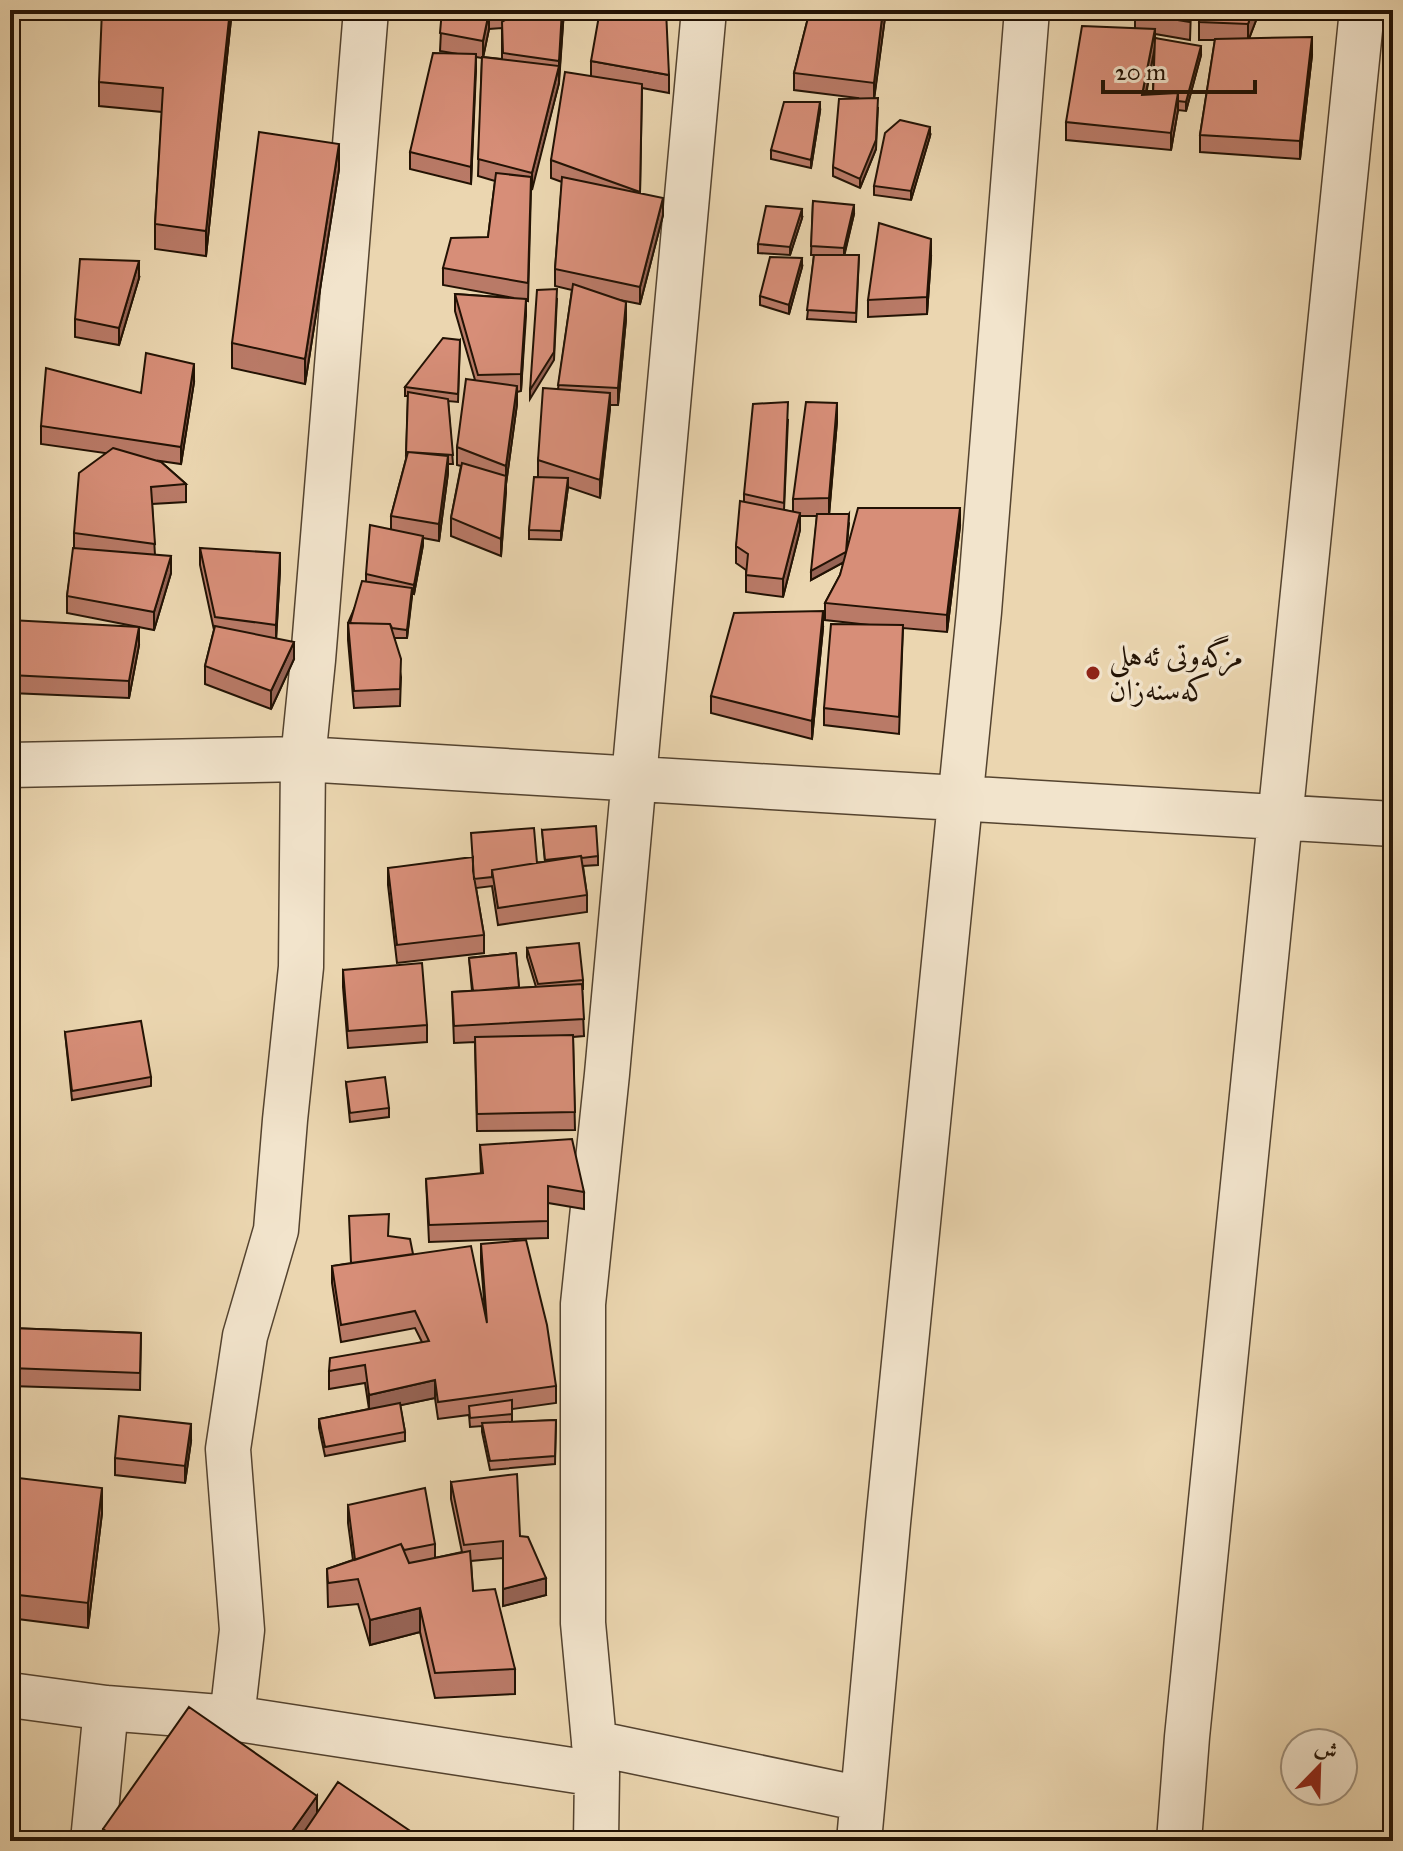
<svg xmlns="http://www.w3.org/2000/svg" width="1403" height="1851" viewBox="0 0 1403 1851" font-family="'IM FELL Great Primer',Amiri,serif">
  <rect width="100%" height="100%" fill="#ebd6b0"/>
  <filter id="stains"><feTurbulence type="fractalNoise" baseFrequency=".0025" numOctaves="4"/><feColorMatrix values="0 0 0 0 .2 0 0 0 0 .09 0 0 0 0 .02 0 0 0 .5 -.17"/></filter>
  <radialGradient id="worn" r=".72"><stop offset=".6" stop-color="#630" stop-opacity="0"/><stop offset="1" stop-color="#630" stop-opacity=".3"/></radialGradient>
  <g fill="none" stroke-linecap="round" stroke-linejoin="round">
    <defs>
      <path id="minor" d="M366,10L313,660L303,759L301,967L285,1120L276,1230L245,1336L228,1449L242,1630L232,1718L597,1774
        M10,765L303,759L1393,824
        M10,1695L106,1708L232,1718
        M594,1743L862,1799
        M93,1841L106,1708
        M596,1841L597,1774L583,1623V1304L607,1074L704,10
        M859,1841L888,1523L979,612L1027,10
        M1179,1841L1187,1737L1362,10"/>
    </defs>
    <use href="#minor" stroke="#54432f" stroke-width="47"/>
    <use href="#minor" stroke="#f2e4cc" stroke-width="44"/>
  </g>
  <path fill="#b97a67" stroke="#221204" stroke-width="2" fill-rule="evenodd" d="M232,10L206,256L155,249V224L162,112L99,106V82Z
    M442,10H506L505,20L522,10H564L559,83L531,190L528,301L526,300L521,391L517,392V404L506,484L501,556L451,536V518L461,466L457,465V447L475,380L455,311V294L514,298L443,285V268L488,237L495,181L478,176L482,58L476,57L471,184L410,169V152L458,54L440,51ZM502,28V59L483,57L489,29Z
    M810,10H886L874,98L876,149L860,188L833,176V167L858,98L794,90V73Z
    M1191,10L1190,40L1155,34V38L1201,55L1186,111L1178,110L1171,150L1066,140V122L1135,28V13ZM1154,49L1153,94L1146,95Z
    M1260,10L1249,39L1312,55L1300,159L1200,152V135L1215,40H1199V22Z
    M591,61L669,75V93L642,88L640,193L663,215L640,304L620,300L626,319L618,405H610L600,498L568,487L561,540L529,539V530L538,477V460L558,389L572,290L555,286V269L562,182L551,178V160L591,76Z
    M820,111L811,168L771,159V150Z
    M930,136L911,200L874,195V186Z
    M339,169L305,384L232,368V343Z
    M813,201L854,214L844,255H859L856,322L807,319L814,255H811Z
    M802,218L790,255L758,253V244Z
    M931,257L927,314L868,317V300Z
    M802,267L789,314L760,305V296Z
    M139,278L119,345L75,337V319Z
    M460,340L458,402L448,401L453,464H448V473L439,541L423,538V545L414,594L412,593L407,638H394L401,677L400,706L354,708L348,640V623L366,582V574L391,530V516L406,459L408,396H405V387Z
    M194,382L181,464L160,461L186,484V502L152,504L155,555L171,573L154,630L67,613V596L74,549V533L105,453L41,444V426L141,393Z
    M788,419L784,510L793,512V499L837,421L829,514L849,523L846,551L960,526L947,632L903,628L899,734L824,725V708L870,625L825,620V603L840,575L844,562L811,580L817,516H800V530L783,597L746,592V570L736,563V546L744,502V494Z
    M200,548L280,570L276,638L294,659L271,709L205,684V666L214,630L200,565Z
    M10,620L139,645L129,698L10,693Z
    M823,628L812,739L711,713V696Z
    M542,830L598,856V865L583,866L587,895V912L498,925L492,886L476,888L484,935V953L397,963L388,885V868L545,862Z
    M527,948L583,980V989H582L584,1036L573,1037L575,1130L477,1131L475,1042L454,1043L452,992L472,991L469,958L516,953L519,988L536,987L527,957Z
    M343,970L427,1025V1042L348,1048L343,987Z
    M65,1032L151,1077V1086L72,1100Z
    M346,1082L389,1108V1117L350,1122Z
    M480,1145L584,1192V1209L548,1203V1238L429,1242L426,1179L481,1174Z
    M388,1236L413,1254L485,1312L481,1262V1244L556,1386V1403L512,1409V1422L556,1420L555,1464L490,1470L482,1432V1426L470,1427L469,1415L438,1419L435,1398L400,1405L405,1432V1441L325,1456L319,1428V1419L369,1409L365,1383L329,1389V1371L422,1342L415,1328L341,1342L332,1283V1266L351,1263Z
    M10,1328L141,1333L140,1390L10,1386Z
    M191,1441L185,1483L115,1475V1458Z
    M10,1477L102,1513L88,1628L10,1618Z
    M451,1482L520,1536L546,1595L503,1606V1558L471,1561L473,1591L515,1669V1694L435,1698L420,1632L370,1645L358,1604L328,1607L327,1569L353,1560L348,1523V1505L435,1544V1558L462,1552L451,1499Z
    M317,1814L425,1841H103V1829Z"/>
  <path fill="#966354" stroke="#221204" stroke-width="2" d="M230,10H232L206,256V231Z
    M562,10H564L559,78V61Z
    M883,10H886L874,100V83Z
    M1253,10H1260L1248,41V24Z
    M489,12V29L483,58V41Z
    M1155,29V47L1142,112V95Z
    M1312,37V55L1300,159V141Z
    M1201,46V55L1186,111V102Z
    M476,54V71L471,184V167Z
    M559,66V83L532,190V173Z
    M1178,93V110L1171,150V133Z
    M820,102V111L811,168V160Z
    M878,107L876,149L860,188V179Z
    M930,127V136L911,200V191Z
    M339,144V169L305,384V359Z
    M663,198V215L640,304V287Z
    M854,205V214L844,257V248Z
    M802,209V218L790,255V247Z
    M931,239V257L927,314V297Z
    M802,258V267L789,314V305Z
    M139,261V278L119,345V328Z
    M557,298L554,360L530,399V390Z
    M526,299V316L521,391V374Z
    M626,302V319L618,405V388Z
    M194,364V382L181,464V447Z
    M517,386V404L506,484V466Z
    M610,393V410L600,498V480Z
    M837,403V421L829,516V498Z
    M448,456V473L439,541V524Z
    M506,476V493L501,556V539Z
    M568,478V487L561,540V531Z
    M960,508V526L947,632V615Z
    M800,513V530L783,597V579Z
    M849,514L846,561L811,580V571Z
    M423,536V545L414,594V585Z
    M280,553V570L276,642V625Z
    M171,556V573L154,630V612Z
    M412,588V597L407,638V630Z
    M823,611V628L812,739V721Z
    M139,627V645L129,698V681Z
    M294,642V659L271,709V691Z
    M435,1380V1398L369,1412V1395Z
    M191,1424V1441L185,1483V1466Z
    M102,1488V1513L88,1628V1603Z
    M546,1578V1595L503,1606V1589Z
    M420,1608V1632L370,1645V1620Z
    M317,1796V1821L302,1841H285Z"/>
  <path fill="#d78e78" stroke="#221204" stroke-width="2" d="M102,10H230L206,231L155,224L163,88L99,82Z
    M442,10H505L489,12L483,41L440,33Z
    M522,10H562L559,61L503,53L502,22Z
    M600,10H666L669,75L591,61Z
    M810,10H883L874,83L794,73Z
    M1136,10H1190V22L1135,13Z
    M1201,10H1253L1248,24L1199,22Z
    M1082,26L1155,29L1142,95L1178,93L1171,133L1066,122Z
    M1312,37L1300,141L1200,135L1215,39Z
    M1155,38L1201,46L1186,102L1178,101V93L1153,94Z
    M433,53L476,54L471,167L410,152Z
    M482,57L559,66L532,173L478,159Z
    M565,72L642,84L640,192L551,160Z
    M878,98L876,140L860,179L833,167L839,99Z
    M784,102H820L811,160L771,150Z
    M900,120L930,127L911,191L874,186L885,133Z
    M259,132L339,144L305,359L232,343Z
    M496,173L531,177L528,283L443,268L451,238L488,237Z
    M562,177L663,198L640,287L555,269Z
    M813,201L854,205L844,248L811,246Z
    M766,206L802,209L790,247L758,244Z
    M879,223L931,239L927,297L868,300Z
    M814,255H859L856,313L807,310Z
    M770,257L802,258L789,305L760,296Z
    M80,259L139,261L119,328L75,319Z
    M573,284L626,302L618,388L558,385Z
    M557,289L554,352L530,390L537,290Z
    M455,294L526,299L521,374L478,375Z
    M443,338L460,340L458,394L405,387Z
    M146,353L194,364L181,447L41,426L46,368L141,393Z
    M466,379L517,386L506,466L457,447Z
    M543,388L610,393L600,480L538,460Z
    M408,392L448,399L453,455L408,452L406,454Z
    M788,402L784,503L744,494L753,404Z
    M806,402L837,403L829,498L793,499Z
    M113,448L161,462L186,484L151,487L155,544L74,533L79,473Z
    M408,452L448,456L439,524L391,516Z
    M462,463L506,476L501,539L451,518Z
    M534,477L568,478L561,531L529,530Z
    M740,501L800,513L783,579L746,575L748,554L736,546Z
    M858,508H960L947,615L825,603L840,575Z
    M817,514H849L846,552L811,571Z
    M370,525L423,536L414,585L366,574Z
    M73,548L171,556L154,612L67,596Z
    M200,548L280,553L276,625L215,617Z
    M362,581L412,588L407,630L392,628L390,624L350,623Z
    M823,611L812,721L711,696L734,613Z
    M10,620L139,627L129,681L10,675Z
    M348,623L390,624L401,659L400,689L354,691Z
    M831,624L903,625L899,717L824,708Z
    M215,626L294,642L271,691L205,666Z
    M596,826L598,856L582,858L581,856L545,860L542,830Z
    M534,828L537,863L492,870V877L474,879L471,833Z
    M581,856L587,895L498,908L492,870Z
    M473,857V871L484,935L397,945L388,868Z
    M579,943L583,980L538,984L527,948Z
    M516,953L519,987L473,991L469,958Z
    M422,963L427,1025L348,1031L343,970Z
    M582,984L584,1019L454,1026L452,992Z
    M141,1021L151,1077L72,1091L65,1032Z
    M573,1035L575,1112L477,1114L475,1037Z
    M385,1077L389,1108L350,1113L346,1082Z
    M572,1139L584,1192L548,1186V1221L429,1225L426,1179L483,1173L480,1145Z
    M389,1214L388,1236L410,1239L413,1254L351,1263L349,1216Z
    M526,1240L547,1325L556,1386L438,1402L435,1380L369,1395L365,1365L329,1371L330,1358L429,1341L415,1311L341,1325L332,1266L471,1246L487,1323L481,1244Z
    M10,1328L141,1333L140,1373L10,1368Z
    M512,1400V1414L470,1418L469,1406Z
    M400,1403L405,1432L325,1447L319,1419Z
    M119,1416L191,1424L185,1466L115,1458Z
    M556,1420L555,1456L490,1461L482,1423Z
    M517,1474L520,1536L528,1537L546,1578L503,1589V1541L464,1545L451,1482Z
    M10,1477L102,1488L88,1603L10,1594Z
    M425,1488L435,1544L404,1550L401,1544L355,1560L348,1505Z
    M401,1544L409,1563L470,1551L473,1591L495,1589L515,1669L435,1673L420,1608L370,1620L358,1579L328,1583L327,1569Z
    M189,1707L317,1796L285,1841H120L103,1829Z
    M338,1782L425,1841H298Z"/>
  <circle fill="#8f2418" stroke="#f2e4cc" stroke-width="3" cx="1093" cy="673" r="8"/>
  <g text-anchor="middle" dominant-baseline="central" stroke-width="7" stroke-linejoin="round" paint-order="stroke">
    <g font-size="30" fill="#221204" stroke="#f2e4cc" text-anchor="start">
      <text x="1109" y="656">مزگەوتی ئەهلی<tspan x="1109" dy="34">کەسنەزان</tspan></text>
    </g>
  </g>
  <rect width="1403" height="1851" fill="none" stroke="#ebd6b0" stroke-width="40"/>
  <rect x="12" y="12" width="1379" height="1827" fill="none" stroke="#221204" stroke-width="4"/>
  <rect x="20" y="20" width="1363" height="1811" fill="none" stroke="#221204" stroke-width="2"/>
  <g transform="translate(1319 1767) rotate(23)"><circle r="38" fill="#f2e4cc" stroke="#9f907c" stroke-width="2"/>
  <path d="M0-6L14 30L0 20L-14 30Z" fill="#8f2418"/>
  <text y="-12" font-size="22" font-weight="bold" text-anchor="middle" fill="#221204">ش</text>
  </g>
  <path d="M1103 80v12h152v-12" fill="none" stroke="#221204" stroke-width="4"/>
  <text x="1115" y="80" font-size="24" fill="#221204" stroke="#f2e4cc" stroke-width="6" paint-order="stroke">20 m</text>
  <rect width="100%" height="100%" filter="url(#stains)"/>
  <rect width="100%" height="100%" fill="url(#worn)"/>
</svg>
